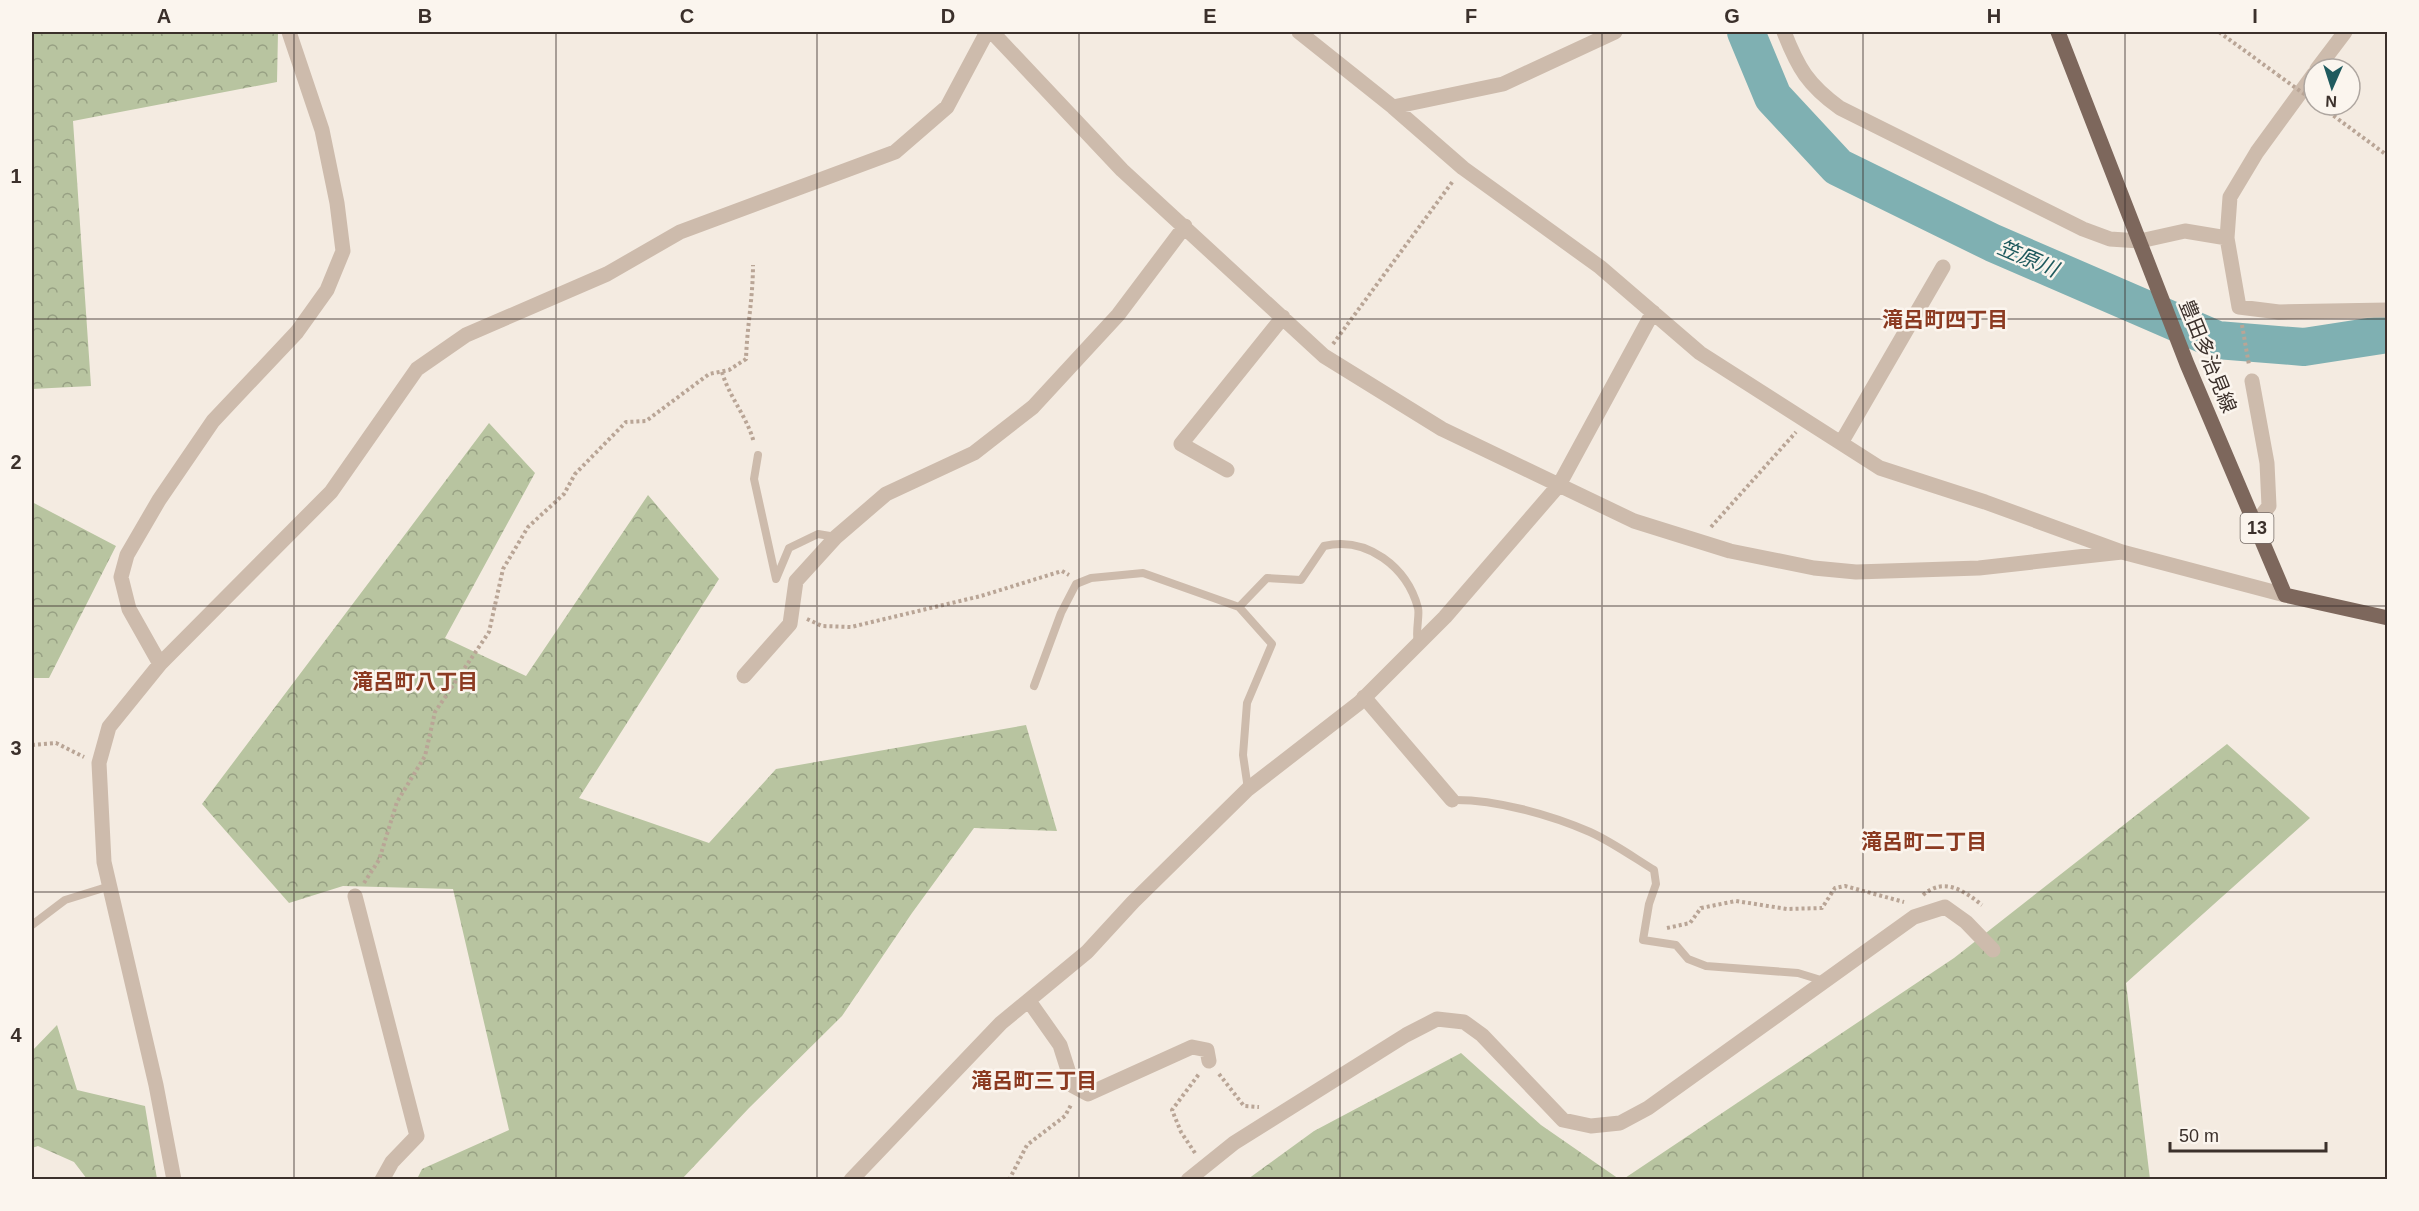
<svg xmlns="http://www.w3.org/2000/svg" width="2419" height="1211" viewBox="0 0 2419 1211" font-family="Helvetica,'Noto Sans JP',sans-serif">
  <defs>
    <pattern id="forest-crowns" width="20" height="18" patternUnits="userSpaceOnUse" patternTransform="scale(1.5)"><rect width="20" height="18" fill="#b8c4a0"/><path d="M2 6a3 3 0 1 1 6 0M12 15a3 3 0 1 1 6 0" fill="none" stroke="#97a083"/></pattern>
  </defs>
  <rect width="100%" height="100%" fill="#f4ebe1"/>
  <path fill="url(#forest-crowns)" d="M32,32H278L277,82L73,121L91,386L32,389Z
    M489,423L535,473L445,638L526,676L648,495L719,579L579,798L709,843L776,769L1026,725L1057,831L974,828L912,913L842,1016L749,1108L682,1179H417L422,1169L509,1130L453,889L343,886L289,903L202,804Z
    M32,502L116,546L49,678H32Z
    M2227,744L2310,818L2126,983L2150,1179L1622,1180L1954,958Z
    M57,1025L77,1090L145,1106L157,1179H87L74,1162L38,1146L32,1148V1051Z
    M1461,1053L1541,1125L1619,1179H1248L1314,1131Z"/>
  <g fill="none" stroke-linecap="round" stroke-linejoin="round">
    <path stroke="#7fb0b2" stroke-width="38" d="M1746,32L1773,97L1838,167L1993,243L2217,340L2304,347L2388,334"/>
    <path stroke="#b9a596" stroke-width="4" stroke-dasharray="3 3" stroke-linecap="butt" d="M2219,32L2278,75
      M2319,105L2388,156
      M2242,325L2249,365
      M1333,344L1453,181
      M722,372C729,397 748,418 754,443
      M1711,527L1796,432
      M807,619L822,626L851,627L981,596L1062,571L1069,575
      M32,745L56,743L84,757
      M364,883L379,860L397,802L425,756L435,712L489,632L503,569L528,527L564,494L575,474L626,422L646,421L709,374L729,370L746,359C747,327 753,297 753,265
      M1923,895C1944,877 1963,890 1982,905
      M1667,928L1690,923L1701,908L1736,901L1787,909L1822,908L1835,888L1845,886L1904,902
      M1219,1074L1244,1106L1259,1107
      M1195,1153L1181,1132L1172,1110L1199,1074
      M1009,1180L1027,1145L1065,1116L1072,1103"/>
    <path stroke="#cdbbac" stroke-width="8" d="M758,455L754,479L776,579L789,548L818,534L836,537
      M1239,607L1267,578L1301,580L1324,546C1367,536 1407,567 1418,608C1420,616 1415,631 1418,644
      M1034,686L1061,613L1076,584L1091,578L1143,573L1239,607L1272,644L1247,703L1243,755L1248,789
      M1452,800C1495,799 1551,815 1590,832C1612,842 1633,857 1654,870L1656,884L1649,904L1643,940L1676,945L1688,959L1706,966L1798,973L1824,981
      M32,925L65,900L110,886"/>
    <path stroke="#cdbbac" stroke-width="15" d="M992,32L1122,170L1324,356L1442,429L1634,521L1730,551L1814,568L1856,572L1979,568L2122,552
      M1299,32L1393,107L1463,168L1600,267L1700,353L1880,468L1985,502L2122,552L2285,595
      M1784,32C1798,68 1808,85 1840,108L2083,229L2110,239L2140,241L2185,231L2227,238
      M2317,69L2345,32
      M2314,74L2257,152L2230,197L2227,238L2239,307L2279,312L2388,310
      M1393,107L1503,84L1615,32
      M2252,381L2267,463L2269,506L2255,524
      M1841,443L1943,267
      M1227,470L1181,444L1283,317
      M160,664L129,609L121,577L127,555L159,500L213,421L297,332L327,290L343,251L337,203L322,130L289,32
      M744,676L790,624L796,581L836,537L886,494L974,453L1033,407L1118,315L1185,226
      M1364,697L1452,800
      M355,896L417,1136L392,1162L382,1180
      M1029,1001L1060,1045L1073,1086L1088,1094L1192,1047L1207,1050L1209,1061
      M174,1180L156,1085L104,862L99,763L109,727L160,664L331,492L417,369L466,335L607,274L680,232L895,152L947,107L987,32
      M851,1180L1001,1023L1087,952L1133,902L1248,789L1359,703L1445,617L1559,485L1653,312
      M1188,1180L1234,1143L1406,1035L1437,1019L1464,1022L1482,1035L1563,1120L1591,1126L1620,1123L1648,1108L1914,917L1945,907L1966,922L1993,950"/>
    <path stroke="#7d675c" stroke-width="15" d="M2058,32L2187,364L2285,595L2388,618"/>
    <path stroke="#b9a596" stroke-width="4" stroke-dasharray="3 3" stroke-linecap="butt" d="M2278,75L2314,101"/>
  </g>
  <path fill="none" stroke="#3b302b" stroke-width="1.5" stroke-opacity="0.55" d="M294,32V1180M556,32V1180M817,32V1180M1079,32V1180M1340,32V1180M1602,32V1180M1863,32V1180M2125,32V1180M32,319H2388M32,606H2388M32,892H2388"/>
  <g text-anchor="middle" dominant-baseline="central" stroke-width="5" stroke-linejoin="round" paint-order="stroke">
    <rect fill="#fbf5ee" stroke="#756b66" stroke-width="1.5" x="2240.5" y="513" width="33" height="30" rx="4.5"/>
    <g font-size="18" font-weight="bold" fill="#3b302b">
      <text x="2257" y="528">13</text>
    </g>
    <g font-size="20" fill="#3b302b" stroke="#fbf5ee">
      <text transform="translate(2208 356) rotate(68)">豊田多治見線</text>
    </g>
    <g font-size="21" font-style="italic" fill="#1f5a5e" stroke="#fbf5ee">
      <text transform="translate(2028 258) rotate(23)">笠原川</text>
    </g>
    <g font-size="21" font-weight="bold" fill="#8c3b22" stroke="#fbf5ee">
      <text x="1945" y="319">滝呂町四丁目</text>
      <text x="415" y="681">滝呂町八丁目</text>
      <text x="1924" y="841">滝呂町二丁目</text>
      <text x="1034" y="1080">滝呂町三丁目</text>
    </g>
  </g>
  <rect width="2419" height="1211" fill="none" stroke="#fbf5ee" stroke-width="66"/>
  <g transform="translate(2332 87) rotate(183)"><circle r="28" fill="#fbf5ee" stroke="#aea6a0" stroke-width="1.5"/>
  <path d="M0-4.5L10 22L0 15L-10 22Z" fill="#1f5a5e"/>
  <text y="-9" font-size="16" font-weight="bold" text-anchor="middle" fill="#3b302b">N</text>
  </g>
  <path d="M2170 1142v9h156v-9" fill="none" stroke="#3b302b" stroke-width="3"/>
  <text x="2179" y="1142" font-size="18" fill="#3b302b" stroke="#fbf5ee" stroke-width="4.5" paint-order="stroke">50 m</text>
  <rect x="33" y="33" width="2353" height="1145" fill="none" stroke="#3b302b" stroke-width="2"/>
  <g font-size="20" text-anchor="middle" font-weight="bold" fill="#3b302b">
    <text x="164" y="23">A</text>
    <text x="425" y="23">B</text>
    <text x="687" y="23">C</text>
    <text x="948" y="23">D</text>
    <text x="1210" y="23">E</text>
    <text x="1471" y="23">F</text>
    <text x="1732" y="23">G</text>
    <text x="1994" y="23">H</text>
    <text x="2255" y="23">I</text>
    <text x="16" y="183">1</text>
    <text x="16" y="469">2</text>
    <text x="16" y="755">3</text>
    <text x="16" y="1042">4</text>
  </g>
</svg>
